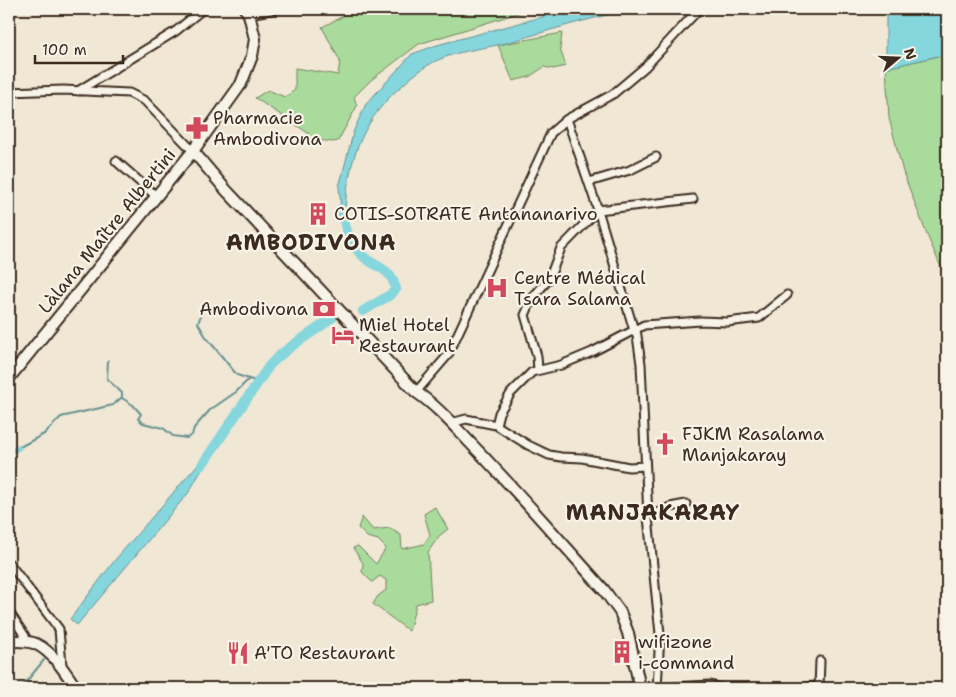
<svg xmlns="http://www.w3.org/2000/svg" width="956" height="697" viewBox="0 0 956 697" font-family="'Shantell Sans',sans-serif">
  <rect width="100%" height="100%" fill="#f0e7d5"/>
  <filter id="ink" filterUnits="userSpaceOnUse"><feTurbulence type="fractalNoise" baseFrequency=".02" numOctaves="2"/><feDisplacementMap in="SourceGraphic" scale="10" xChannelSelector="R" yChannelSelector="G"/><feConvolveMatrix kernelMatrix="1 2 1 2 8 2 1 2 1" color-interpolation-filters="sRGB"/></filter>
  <g filter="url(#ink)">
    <path fill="#a9db9c" stroke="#72825d" d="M357,9H531L419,44L371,80L354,97L357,106L338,141L333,142L319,140L308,144V133L255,98L268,90L285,97L295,90V68L338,75L340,61L322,27Z
      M562,33L560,49L566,66L553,69L544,67L529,77L513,81L498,45Z
      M947,54V281L927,235L903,172L889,118L886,68Z
      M435,507L448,529L439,536L428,552L431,600L416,604L409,631L373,604L378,596L386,590V580L380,576L372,582L362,572L363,563L353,548L358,546L376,564L386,548L378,540L367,537L358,528L362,517L373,530L389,528L401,535L402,549L424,544L430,535L424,514Z"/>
    <path fill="#85d6dd" stroke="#679191" d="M572,9H635C593,17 554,29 513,41C491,48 465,49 443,58C429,63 416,73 405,83C364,117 349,156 345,209H341L339,187L354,130L366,104L412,54L437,45Z
      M886,9H947V54L886,68Z
      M199,463L204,466L189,492L77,625L70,619L115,560Z"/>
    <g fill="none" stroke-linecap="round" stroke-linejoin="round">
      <path stroke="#679191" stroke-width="2" d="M206,303L198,323L206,337L237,375L249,379
        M108,361L107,379L122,393V398L133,405L141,414L138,419L143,423L163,428L173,436L187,438L192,435L194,428L210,410L236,392L249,379L259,382
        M18,448L44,434L61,417L113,405L121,398
        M21,688L44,660"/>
      <path stroke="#85d6dd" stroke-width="6" d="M9,452L18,448"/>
      <path stroke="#85d6dd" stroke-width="10" d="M341,209C345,227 349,244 364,257C378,269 390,267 396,289L390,295L363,311
        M202,465L269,366C288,345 313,334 334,316"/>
      <defs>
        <path id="minor" d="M249,14L276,9
          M78,91L176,31L203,9
          M9,92L63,90L129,93L145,101L193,151
          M567,119L598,210L633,327L636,329L641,364L648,517L660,634L657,688
          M116,161L156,196
          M589,182L630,170L656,157
          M538,370L537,356L525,315L533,297L549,279L561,248L598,210L693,199
          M416,392L448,355L551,133L567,119L613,94L645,67L699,9
          M451,423L466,419L496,425L528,445L549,455L561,457L582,458L629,467L645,466
          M496,425L499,413L511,393L532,372L561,365L592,352L644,325L700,321L727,322L759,318L787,295
          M648,517L670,507L686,504
          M9,563L59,629L62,666
          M9,612L25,636L26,641
          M657,688L710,685L721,688
          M799,688L819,686
          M819,688L820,661"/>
        <path id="secondary" d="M193,151L226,190L416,392C440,408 459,432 480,453C522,497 563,544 604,590L620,612L628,633L640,688
          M9,378L193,151L241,84L252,56L255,39L249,14L245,9
          M9,641C18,641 28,640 36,644C53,652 66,673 76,688"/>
      </defs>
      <use href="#minor" stroke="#3b2a1e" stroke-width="11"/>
      <use href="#secondary" stroke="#3b2a1e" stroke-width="14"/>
      <use href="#minor" stroke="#f7f3e8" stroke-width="7"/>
      <use href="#secondary" stroke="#f7f3e8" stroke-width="10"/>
    </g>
  </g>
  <defs>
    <symbol id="pharmacy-bare" viewBox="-9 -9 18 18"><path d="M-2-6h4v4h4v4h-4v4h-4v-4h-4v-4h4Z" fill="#d1495b" stroke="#f7f3e8" stroke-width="2.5" paint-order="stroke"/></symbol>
    <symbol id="building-bare" viewBox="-9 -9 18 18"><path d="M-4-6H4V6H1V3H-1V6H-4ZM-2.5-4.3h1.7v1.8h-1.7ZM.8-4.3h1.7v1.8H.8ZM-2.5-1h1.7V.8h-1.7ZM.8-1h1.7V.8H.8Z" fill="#d1495b" stroke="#f7f3e8" stroke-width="2.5" paint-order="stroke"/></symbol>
    <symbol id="hospital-bare" viewBox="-9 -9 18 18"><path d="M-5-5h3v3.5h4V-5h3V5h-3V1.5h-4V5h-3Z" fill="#d1495b" stroke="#f7f3e8" stroke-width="2.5" paint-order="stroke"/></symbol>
    <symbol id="bank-bare" viewBox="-9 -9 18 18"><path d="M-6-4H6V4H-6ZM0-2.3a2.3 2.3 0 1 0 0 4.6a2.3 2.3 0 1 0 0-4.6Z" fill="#d1495b" stroke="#f7f3e8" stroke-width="2.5" paint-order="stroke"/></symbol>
    <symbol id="hotel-bare" viewBox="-9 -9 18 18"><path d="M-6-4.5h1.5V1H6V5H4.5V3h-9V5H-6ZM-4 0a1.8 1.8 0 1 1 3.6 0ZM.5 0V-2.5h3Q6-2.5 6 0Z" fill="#d1495b" stroke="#f7f3e8" stroke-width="2.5" paint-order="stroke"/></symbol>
    <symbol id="church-bare" viewBox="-9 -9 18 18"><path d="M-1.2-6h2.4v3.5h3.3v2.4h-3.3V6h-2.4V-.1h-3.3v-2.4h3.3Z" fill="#d1495b" stroke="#f7f3e8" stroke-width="2.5" paint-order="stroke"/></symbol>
    <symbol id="restaurant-bare" viewBox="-9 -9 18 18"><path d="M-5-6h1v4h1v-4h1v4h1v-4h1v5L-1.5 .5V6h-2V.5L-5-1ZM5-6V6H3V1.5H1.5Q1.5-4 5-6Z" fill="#d1495b" stroke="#f7f3e8" stroke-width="2.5" paint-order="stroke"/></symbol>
  </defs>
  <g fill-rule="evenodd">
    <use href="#pharmacy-bare" x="181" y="112" width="32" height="32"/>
    <use href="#building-bare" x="302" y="198" width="32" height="32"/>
    <use href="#hospital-bare" x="481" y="272" width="32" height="32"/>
    <use href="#bank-bare" x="308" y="293" width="32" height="32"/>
    <use href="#hotel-bare" x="327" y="319" width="32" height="32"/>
    <use href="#church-bare" x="649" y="428" width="32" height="32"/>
    <use href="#building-bare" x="606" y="636" width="32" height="32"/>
    <use href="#restaurant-bare" x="222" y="637" width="32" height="32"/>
  </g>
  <g text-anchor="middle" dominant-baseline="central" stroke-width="4.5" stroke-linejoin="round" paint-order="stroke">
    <g font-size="18" fill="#3b2a1e" stroke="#f7f3e8" text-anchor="start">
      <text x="213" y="118">Pharmacie<tspan x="213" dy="21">Ambodivona</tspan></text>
      <text x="334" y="214">COTIS-SOTRATE Antananarivo</text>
      <text x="514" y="278">Centre Médical<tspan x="514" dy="21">Tsara Salama</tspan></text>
      <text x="308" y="309" text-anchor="end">Ambodivona</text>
      <text x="359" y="325">Miel Hotel<tspan x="359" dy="21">Restaurant</tspan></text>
      <text x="682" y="434">FJKM Rasalama<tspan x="682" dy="21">Manjakaray</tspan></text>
      <text x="638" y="642">wifizone<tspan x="638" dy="21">i-command</tspan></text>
      <text x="254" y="653">A'TO Restaurant</text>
    </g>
    <g font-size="18" fill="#3b2a1e" stroke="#f7f3e8">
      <text transform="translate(107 231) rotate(-51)">Làlana Maître Albertini</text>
    </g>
    <g font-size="22" font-weight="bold" letter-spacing="1" fill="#3b2a1e" stroke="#f7f3e8">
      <text x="311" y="242">AMBODIVONA</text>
      <text x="653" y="512">MANJAKARAY</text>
    </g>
  </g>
  <rect width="956" height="697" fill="none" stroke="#f7f3e8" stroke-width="30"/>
  <rect x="15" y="15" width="926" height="667" fill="none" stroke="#3b2a1e" stroke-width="2" filter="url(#ink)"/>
  <g transform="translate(898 58) rotate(71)" stroke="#f7f3e8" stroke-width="4" paint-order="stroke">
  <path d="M0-4L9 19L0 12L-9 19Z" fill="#3b2a1e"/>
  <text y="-8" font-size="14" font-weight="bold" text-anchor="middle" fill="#3b2a1e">N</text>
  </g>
  <path d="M35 55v8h88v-8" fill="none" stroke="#3b2a1e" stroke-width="2.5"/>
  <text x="42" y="55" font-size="15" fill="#3b2a1e" stroke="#f7f3e8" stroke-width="4" paint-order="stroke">100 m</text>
</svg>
